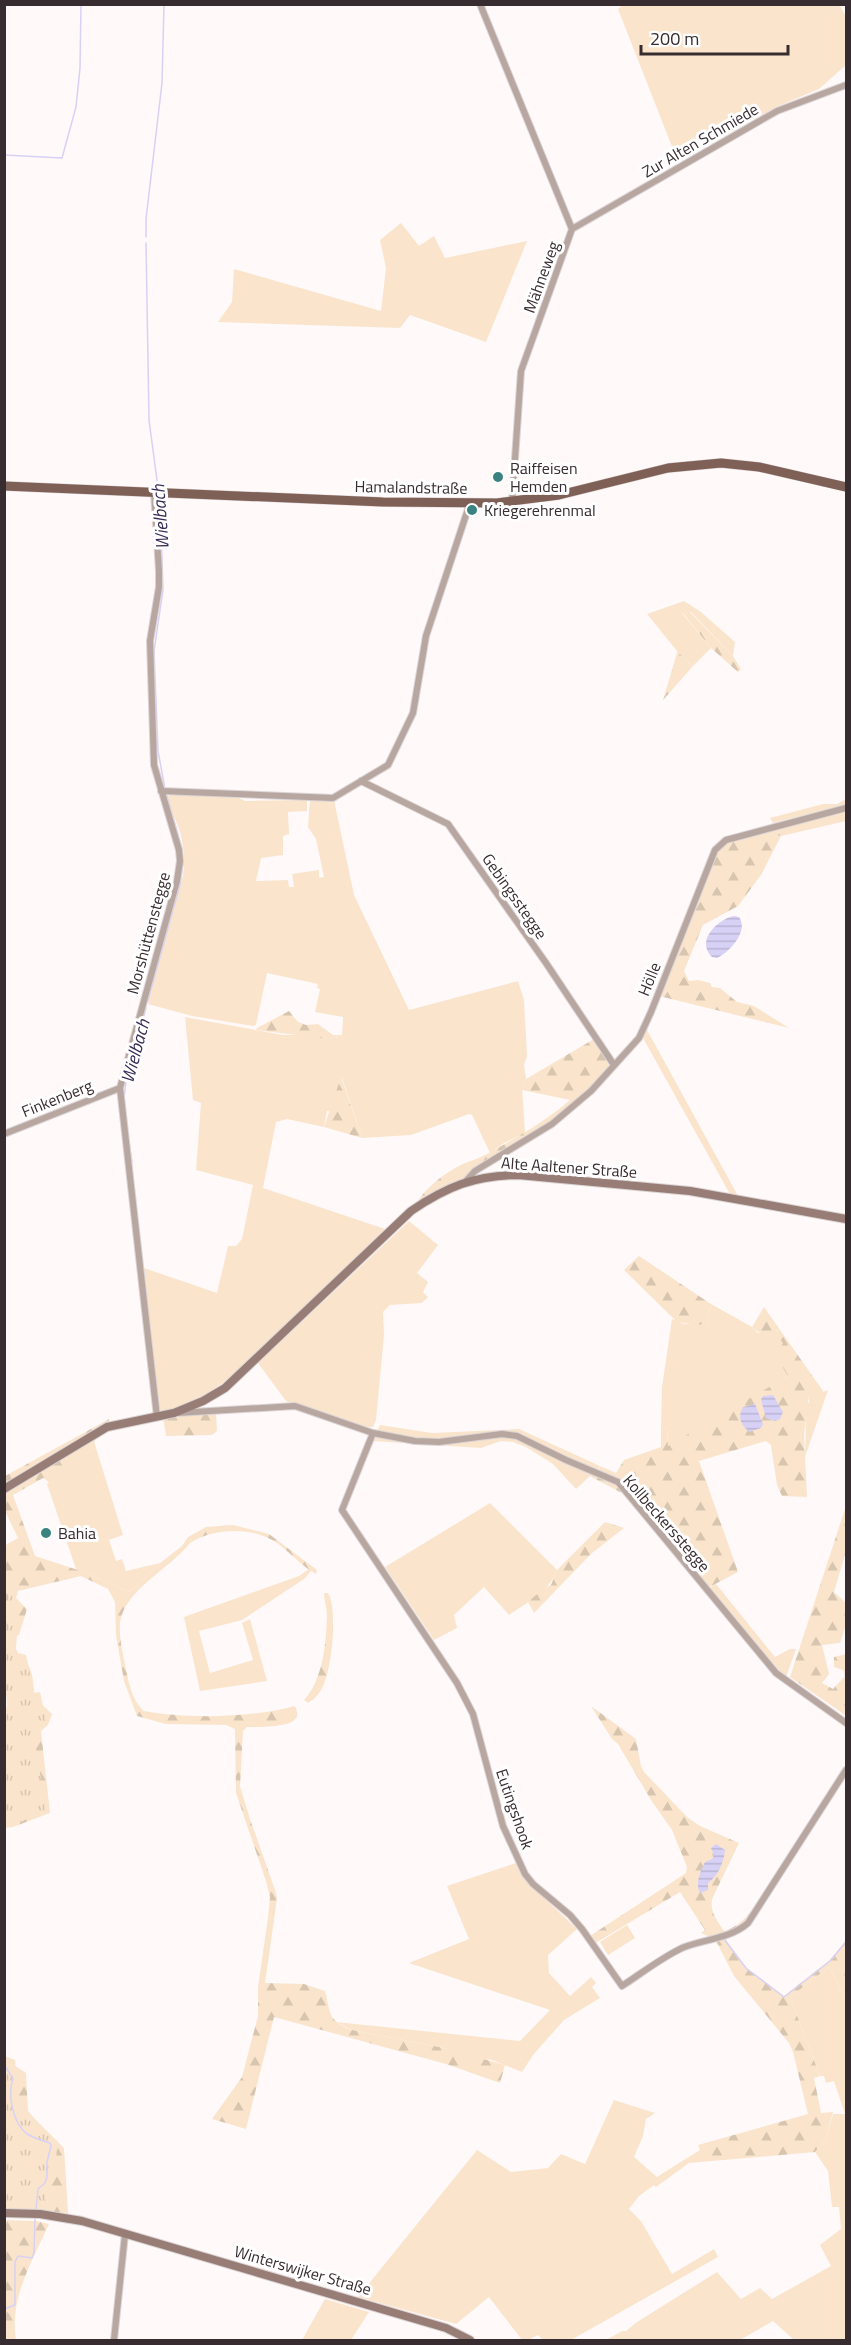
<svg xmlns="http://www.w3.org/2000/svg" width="851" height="2345" viewBox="0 0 851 2345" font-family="'Titillium Web',sans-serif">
  <defs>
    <pattern id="forest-firs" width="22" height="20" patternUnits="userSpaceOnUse" patternTransform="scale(1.5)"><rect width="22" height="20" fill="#fae5cc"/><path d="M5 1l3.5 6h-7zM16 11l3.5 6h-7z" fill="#d7c5b0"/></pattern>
    <pattern id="park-tufts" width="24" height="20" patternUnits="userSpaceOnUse" patternTransform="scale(1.5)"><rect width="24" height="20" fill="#fae5cc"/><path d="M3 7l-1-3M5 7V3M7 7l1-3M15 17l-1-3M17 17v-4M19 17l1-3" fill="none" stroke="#d7c5b0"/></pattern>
    <pattern id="water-rules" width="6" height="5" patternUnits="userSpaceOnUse" patternTransform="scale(1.5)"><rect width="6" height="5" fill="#d8d1f6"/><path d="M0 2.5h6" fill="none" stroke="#bab4d3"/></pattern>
  </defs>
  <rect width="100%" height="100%" fill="#fff9fa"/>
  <path fill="#fae5cc" d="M624,4L840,5L846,17V65L819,89L776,107L678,162L618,9Z
    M401,223L419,246L434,236L445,258L527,241L486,342L410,315L400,328L218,322L232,302L234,269L381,311L386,268L380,240Z
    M684,601L701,612L735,642L733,656L691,612L682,613L711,648L693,666L677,651L647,614Z
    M178,794L239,798L245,801L307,800V811L288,812L289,834L283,836V855L261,858L256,881L288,880L289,887H294L292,874L319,870V878L324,877L316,839L308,827L310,800H334L354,895L409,1010L518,981L524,1000L527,1056L524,1065L526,1079L522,1086L525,1133L504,1143L490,1153L472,1115L469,1114L411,1135L362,1138L342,1078L338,1112L327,1111L324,1127L287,1119L276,1122L263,1188L385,1229L236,1373C213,1391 192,1404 164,1412L159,1409L144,1268L217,1293L228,1246H236L242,1239L253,1185L196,1170L201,1103L193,1100L185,1017L283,1035H307L329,1039L342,1035L343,1017L315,1012L320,989L317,988L318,984L267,973L256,1025L253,1026L192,1016L148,1004L183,876C185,862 184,847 180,832C177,820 168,809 168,796Z
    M846,799V805L773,823L770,818L823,804H837Z
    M846,812V821L781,836L775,828Z
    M646,1028L737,1194L736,1197L731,1196L643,1038Z
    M409,1221L438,1245L417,1273L428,1282L423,1292L428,1297L422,1303L390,1305L383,1312L384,1335L376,1420L373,1427H364L286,1401L258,1363Z
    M711,1304L752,1327L758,1333C762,1332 773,1328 777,1331C790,1339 780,1365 788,1376L668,1447L667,1429L661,1426L662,1387L672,1319L684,1324L707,1323Z
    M828,1390L805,1457L806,1420L812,1415L808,1397Z
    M380,1425L432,1433L519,1429L600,1466L597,1471L514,1432L448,1439H420L383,1434L377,1431Z
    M376,1437L409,1443L513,1437L596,1474L595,1479L590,1476L576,1489L553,1464L526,1447L513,1442L501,1441L481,1448L373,1441Z
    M96,1448L123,1535L109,1540L116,1561L122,1559L126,1571L160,1563L130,1592L76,1569L47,1484L49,1482L42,1477Z
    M490,1503L557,1570C551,1590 526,1603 509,1615L484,1587L454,1615L457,1628L434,1640L385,1567Z
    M309,1569L311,1571L304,1579L242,1620L199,1631L210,1673L253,1660L242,1623L250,1619L267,1681L200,1691L184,1617L299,1576Z
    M716,1584L775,1657L790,1649H796L786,1677L766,1657L709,1588Z
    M516,1863L528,1883L577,1929L548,1955L549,1973L570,1996L591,1977L596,1983L592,1987L600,1998L564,2020L533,2055L522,2072L492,2060L474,2058L444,2048L352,2030L336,2022L520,2041L550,2010L409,1963L469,1939L447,1886Z
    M268,1918L274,1920L265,1983L258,1987Z
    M627,1925L635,1938L608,1955L600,1942Z
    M829,1967L846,2001V2340H794L773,2321L740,2340H606L622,2331H626L637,2322L717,2272L741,2299L760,2288L772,2299L831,2266L820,2245L841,2229L839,2207H832L828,2171L815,2152L826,2138L833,2114H845L834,2081L826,2083L824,2076H820L790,1997Z
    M614,2100L655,2113L646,2119L643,2136L634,2157L657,2177L687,2158L689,2163L656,2187L654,2185L639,2196L629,2209L641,2221L672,2274L714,2249L718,2257L571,2340H543L538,2335L528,2340H522L489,2297L456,2324L358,2297L477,2150L511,2172L548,2168L561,2154L585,2164Z
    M325,2299L369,2312L351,2340H302Z"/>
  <path fill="url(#forest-firs)" d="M682,612H690L733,656L741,669L738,672L711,648Z
    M677,651L693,666L663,700L677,653Z
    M775,828L781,836L761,875L738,906L703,925L684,971L689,981L698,980L710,983L712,987L720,988L737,1002L754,1006L789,1028L659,996L716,852L727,841Z
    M289,1011L298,1022L306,1025L318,1024L333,1035H342L329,1039L256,1030L257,1028Z
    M594,1039L609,1065C576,1119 473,1175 417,1203C425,1188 444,1174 459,1166C468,1161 479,1159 489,1153C517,1137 545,1122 570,1100L522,1090V1086L526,1079Z
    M341,1077L362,1138L324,1127Z
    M639,1256L711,1304L707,1323L698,1325L677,1322L624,1270Z
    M764,1307L823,1391L820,1394L808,1397V1402L812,1406V1416L806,1420L804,1434L807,1497L782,1496L777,1485L771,1445L766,1441L699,1461L738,1572L704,1590L622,1493L595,1479L600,1466L616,1473L624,1460L661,1447V1426L667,1429L668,1446L788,1376C781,1365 776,1355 783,1343L778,1337V1331L775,1330L772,1334C763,1334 758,1333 752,1327Z
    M212,1407L216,1414L217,1431L212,1435L166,1436L163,1417Z
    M109,1419L108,1431L94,1441L96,1448L13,1495L35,1556L81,1571L130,1592L160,1563L182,1546L188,1537L206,1527L233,1525L269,1534L317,1570L316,1574L311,1571C296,1561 283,1544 266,1537C243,1527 210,1530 190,1543C171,1568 124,1590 120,1623C119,1637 122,1650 125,1664C128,1679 131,1700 144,1711C186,1719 253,1718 294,1706L296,1708C297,1711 298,1716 296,1718C290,1728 257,1727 247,1727L243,1731L240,1786L250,1819L275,1890L277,1897L274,1920L268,1918L270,1897L266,1881L236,1793L235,1729L226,1725L166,1724L137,1716L124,1681L116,1635L115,1602L108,1589L81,1576L18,1591L16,1598L27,1609L19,1635L15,1636L10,1649C34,1663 32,1673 35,1698L52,1714L48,1725L41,1731L50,1813L13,1827L5,1828L4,1713L8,1703L4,1687V1546L18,1538L5,1511V1476Z
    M845,1509L846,1551L834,1592L846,1603V1625L840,1643L822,1645L829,1674L822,1683L833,1689L845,1676L843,1670L834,1667V1657L846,1654L845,1715L790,1677Z
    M605,1522L624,1528L592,1553L534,1613L528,1602L543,1589L551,1585L557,1570Z
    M324,1593H328C338,1608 332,1674 321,1690C318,1696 313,1700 308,1703L304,1700C323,1680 326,1643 327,1616C327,1608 324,1601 324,1593Z
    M591,1706L636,1739L641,1766L644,1772L687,1817L700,1826L739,1843L712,1899C710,1913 717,1920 724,1931C752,1923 767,1886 782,1863L785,1864L753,1915L740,1928L712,1938L701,1933L705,1930L680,1892L594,1944L590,1936L686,1873L687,1867L672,1830L651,1800L618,1744L612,1739Z
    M724,1937L746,1968L784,1996L830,1960L846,1940V2001L829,1967L790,1997L820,2076L814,2078L821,2113L833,2112L826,2138L815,2152L689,2163L687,2158L700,2150L698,2145L808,2114L793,2052L789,2043L734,1976L715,1939Z
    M265,1983L304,1984L325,1991C331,2014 327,2020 352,2030L444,2048L505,2065L500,2083L446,2064L274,2017L246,2129L212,2119L242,2077L258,2016V1987Z
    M4,2059L26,2073L28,2112L64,2148L68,2213L5,2209Z
    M5,2220L36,2221L49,2224C32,2262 9,2298 16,2340H5Z"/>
  <path fill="url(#park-tufts)" d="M5,1568L18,1619L16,1649L18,1653L26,1655L34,1693L40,1692L46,1719L33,1730L46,1810L17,1824L5,1826L4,1713L7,1709L4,1635L10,1609L5,1586Z
    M5,2056L15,2060L17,2080L15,2096L58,2146L52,2179L43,2205L27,2209H5Z"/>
  <path fill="url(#water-rules)" d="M734,916L739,917C749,931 730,952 717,958L712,957C695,941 718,919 734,916Z
    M773,1395L783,1412L780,1419L775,1421L766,1418L761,1400L763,1396Z
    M755,1404L763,1424L761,1428L749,1432C741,1425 737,1417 743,1407Z
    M716,1844L725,1850C724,1862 718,1876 708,1883V1890L700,1893C695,1883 700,1872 705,1862L712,1859L714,1855L711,1848Z"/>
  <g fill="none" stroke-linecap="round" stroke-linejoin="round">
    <path stroke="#d8d1f6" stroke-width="1.5" d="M4,155L62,158L76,107L80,68L81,4
      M146,237V219L162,83L164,4
      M146,243L149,420L158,488
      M160,495L163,590L154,651L158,751L165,789
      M148,1001L180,885L183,864L182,849L167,796
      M124,1098L126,1082L146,1008
      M129,1142L132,1162
      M724,1939L746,1968L784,1997L830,1961L846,1942
      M4,2064L13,2079C7,2095 13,2123 27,2134C34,2138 43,2141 50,2143L51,2146L47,2162V2177L45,2183L38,2189L36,2210
      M4,2309L15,2305V2262L18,2256L32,2258L34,2253L35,2218"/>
    <defs>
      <path id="street" d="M480,4L572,229L521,371L512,502
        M572,229L777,111L846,85
        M154,492L159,571V587L150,641L154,765L179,850L180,861L177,881L120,1088L157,1417
        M361,781L448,824L546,963L614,1065
        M161,791L333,798L388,765L413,713L426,636L470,503
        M4,1134L120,1088
        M466,1181L475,1171L552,1124L591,1091L639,1038L651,1012L715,850L726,840L846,808
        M177,1413L295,1406L373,1433L415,1441L439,1442L502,1434L517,1436L566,1460L618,1482L776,1673L846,1723
        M373,1433L342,1510L457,1683L473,1714L503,1826L525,1874L533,1884L570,1915L582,1929L622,1986C642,1973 661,1958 682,1948C704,1939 730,1939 748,1923L846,1770
        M114,2340L125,2234"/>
      <path id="secondary" d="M4,1489L107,1427L174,1413L203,1401L225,1388L411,1211C446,1187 475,1175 518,1175L690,1191L846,1219
        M4,2213L40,2214L82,2221L446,2328L470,2340"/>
      <path id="primary" d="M4,486L383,502L497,503L559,495L668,468L721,463L759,467L846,487"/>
    </defs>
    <use href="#street" stroke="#dbd4d5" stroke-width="8"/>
    <use href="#secondary" stroke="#dbd4d5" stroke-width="10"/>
    <use href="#primary" stroke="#dbd4d5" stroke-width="10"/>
    <use href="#street" stroke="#b8a6a0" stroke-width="6"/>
    <use href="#secondary" stroke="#977d75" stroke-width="8"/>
    <use href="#primary" stroke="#7f6056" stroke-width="9"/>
  </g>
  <g fill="#3b8380" stroke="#fff" stroke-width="2">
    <circle cx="498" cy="477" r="6"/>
    <circle cx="472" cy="510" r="6"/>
    <circle cx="46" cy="1533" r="6"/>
  </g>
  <g text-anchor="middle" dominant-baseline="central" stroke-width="6" stroke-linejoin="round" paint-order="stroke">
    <g font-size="16" fill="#372c2f" stroke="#fff">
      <text transform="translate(700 140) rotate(-30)">Zur Alten Schmiede</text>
      <text transform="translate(541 277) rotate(-70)">Mähneweg</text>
      <text transform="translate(411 487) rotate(1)">Hamalandstraße</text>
      <text transform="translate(515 896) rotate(55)">Gebingsstegge</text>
      <text transform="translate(148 933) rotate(-75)">Morshüttenstegge</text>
      <text transform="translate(649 979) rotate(-68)">Hölle</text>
      <text transform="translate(57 1098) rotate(-22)">Finkenberg</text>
      <text transform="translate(569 1167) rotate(4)">Alte Aaltener Straße</text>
      <text transform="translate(667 1523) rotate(49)">Kollbeckersstegge</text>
      <text transform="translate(515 1809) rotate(71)">Eutingshook</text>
      <text transform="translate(303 2270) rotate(16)">Winterswijker Straße</text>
    </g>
    <g font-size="16" fill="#372c2f" stroke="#fff" text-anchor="start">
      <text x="510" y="468">Raiffeisen<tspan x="510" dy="18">Hemden</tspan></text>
      <text x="484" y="510">Kriegerehrenmal</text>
      <text x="58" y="1533">Bahia</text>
    </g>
    <g font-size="18" font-style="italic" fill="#362957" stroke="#fff">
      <text transform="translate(160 517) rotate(-94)">Wielbach</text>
      <text transform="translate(135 1051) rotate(-75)">Wielbach</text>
    </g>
  </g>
  <rect width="851" height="2345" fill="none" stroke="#372c2f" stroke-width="12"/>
  <path d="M641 45v9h147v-9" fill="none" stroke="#372c2f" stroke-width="3"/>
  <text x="650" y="45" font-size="18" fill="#372c2f" stroke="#ffffff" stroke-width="4.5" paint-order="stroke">200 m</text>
</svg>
